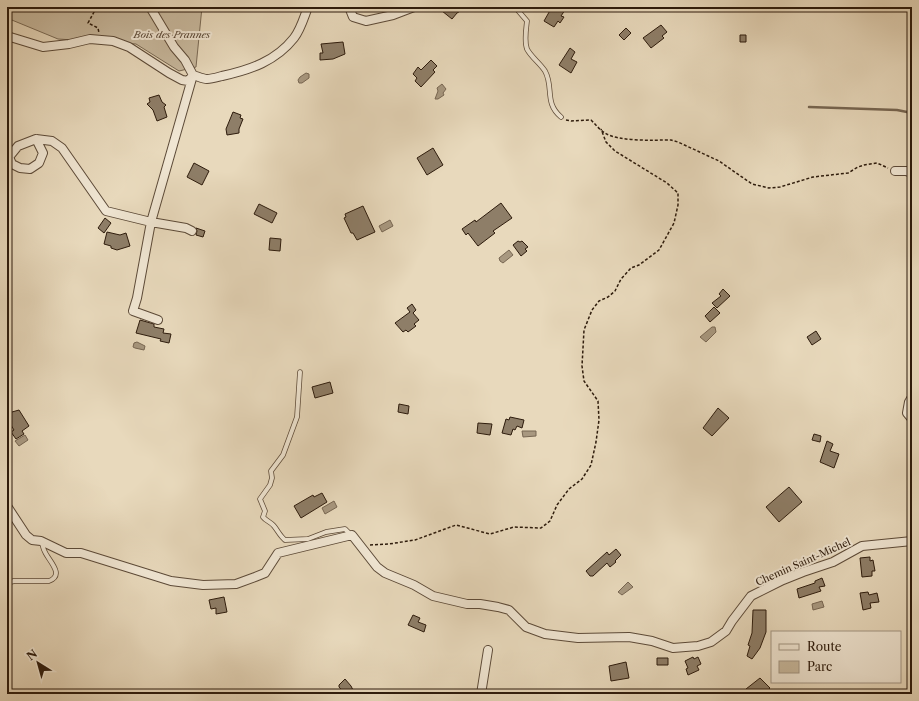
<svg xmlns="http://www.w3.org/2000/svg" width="919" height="701" viewBox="0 0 919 701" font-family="'Libre Caslon Text',serif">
  <rect width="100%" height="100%" fill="#e8d9bc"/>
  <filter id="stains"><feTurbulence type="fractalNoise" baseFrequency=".005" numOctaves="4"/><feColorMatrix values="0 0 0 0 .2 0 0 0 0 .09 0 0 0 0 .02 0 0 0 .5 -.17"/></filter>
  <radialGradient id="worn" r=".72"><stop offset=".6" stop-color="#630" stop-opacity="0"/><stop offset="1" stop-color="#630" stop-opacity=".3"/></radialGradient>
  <path fill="#c8b99e" stroke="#7a6a55" d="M7,7H202L196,67L179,71L136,44L58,39L7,18Z"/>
  <path fill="#a89880" stroke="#776652" d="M306,73L309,74V78L302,83H299L298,80L300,77Z
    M442,84L446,89L443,93L444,95L438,99H435L438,91L437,88Z
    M390,220L393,226L382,232L379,226Z
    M509,250L513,255L503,263L500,261L499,258Z
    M712,327H715L716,332L706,342L700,337Z
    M137,342L145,346L144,350L135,348L133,347L134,343Z
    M522,431H536V436L523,437Z
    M25,435L28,440L19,446L15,441Z
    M334,501L337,507L325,514L322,508Z
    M628,582L633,587L622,595L618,592Z
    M822,601L824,607L813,610L812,604Z"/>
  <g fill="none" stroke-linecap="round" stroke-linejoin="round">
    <path stroke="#776652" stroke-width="2.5" d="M809,107L897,110L912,113"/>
  </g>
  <path fill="#8e7e68" stroke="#2d1b0c" d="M437,7H467L457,13L452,19Z
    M552,7H561L565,10L561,16L564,17L560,23L558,21L554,27L544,21Z
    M661,25L667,32L662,36L664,38L651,48L643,38Z
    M626,28L631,33L624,40L619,35Z
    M740,35H746V42H740Z
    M343,42L345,54L333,59L320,60V53H323L321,44Z
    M570,48L575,52L571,59L577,62L571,73L559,65Z
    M431,60L437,66L433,70L435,72L421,87L415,81L417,78L413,74L418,67L421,70Z
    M159,95L162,102L166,105L164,107L167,117L157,121L153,110L147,104L150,102L149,98Z
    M233,112L241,115L240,118L243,119L239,129V133L227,135L226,129Z
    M433,148L443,165L427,175L417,158Z
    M194,163L209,171L202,185L187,177Z
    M501,203L512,218L493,231L495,233L478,246L468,233L466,235L462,229L475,220L476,222Z
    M259,204L277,213L272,223L254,214Z
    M363,206L375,232L357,240L353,233H351L344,218L346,217L345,214Z
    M105,218L111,223L104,233L98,228Z
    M196,228L205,231L203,237L196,235L197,231Z
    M107,232L120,235L126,233L130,246L117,250L111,248V246L104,244Z
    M270,238L281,239L280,251L269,250Z
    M518,241L520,242L522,241L528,247L525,249L527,251L521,256L513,245Z
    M723,289L730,296L717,308L712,303L721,296L719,294Z
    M412,304L416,310L413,313L419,320L414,324L416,326L408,332L406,330L403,332L395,323L410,312L407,308Z
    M714,307L720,313L710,322L705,316Z
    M140,320L154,324V327L164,329L163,333L171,334L169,343L160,341L161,339L136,333Z
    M816,331L821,339L812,345L807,337Z
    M330,382L333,393L315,398L312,387Z
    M399,404L409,406L408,414L398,412Z
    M7,407L12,412L19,410L29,426L22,431L24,434L16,439L11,432L14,430L7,419Z
    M718,408L729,418L712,436L703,428Z
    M510,417L524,420L522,428L517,426L515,430L513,429L511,435L502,433L506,419L509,420Z
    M478,423L492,424L490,435L477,433Z
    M814,434L821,436L820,442L812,440Z
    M827,441L833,444L830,451L839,454L834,468L820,462Z
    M789,487L802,502L779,522L766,507Z
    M322,493L327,502L301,518L294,506L313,495L314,497Z
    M616,549L621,555L615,561L616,562L610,567L607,563L593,576H590L586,571L607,552L609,555Z
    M870,557V561L873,560L875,571H872V576L862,577L860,558Z
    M822,578L825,586L819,587L821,591L799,598L797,589L815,583V581Z
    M868,592L869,595L877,593L879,602L870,603L871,608L863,610L860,593Z
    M224,597L227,612L216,614V608L211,609L209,600Z
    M753,610H766V632L760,648L752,659L747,656L750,646L748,645L752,633Z
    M413,615L420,618L418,622L426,625L424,632L408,625Z
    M693,657L694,659L698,657L701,664L697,666L699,670L688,675L686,669L688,668L685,661Z
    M657,658H668V665H657Z
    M626,662L629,678L611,681L609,666Z
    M760,678L770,688L764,694H751L746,689Z
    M345,679L351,686L355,694H345L339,687V685Z"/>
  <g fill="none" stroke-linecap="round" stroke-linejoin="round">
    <defs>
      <path id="lane" d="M515,7L527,21C526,30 524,41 527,49C531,57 540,63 545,71C554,87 544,103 561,117
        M300,372L297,417L283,455L271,471L272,478L270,485L260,499L265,511L263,517C266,521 271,522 274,526C278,531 280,536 285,540L308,539L326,532L345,529L351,535
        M7,583L14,581H49C65,575 49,561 45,552C43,549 43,546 42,543"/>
      <path id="street" d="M349,7L353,17L366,21L393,15L414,7
        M7,36L43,47L69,44L90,39L113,41L129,47L169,73L182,80L188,81L193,75C197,76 203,79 207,79C212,79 218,77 222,76C250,70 276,61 294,38C301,29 304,17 308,7
        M36,139L43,153L39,163L30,169L20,168L12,164L9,157L18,146L36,139L52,141L62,148L106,211L151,222L193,75L185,60L174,47L150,7
        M895,171H906L912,173
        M158,320L133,311L137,298L151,222L186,228L192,231
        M912,397L909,402L907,413L912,419
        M7,506L26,535L32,540L41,541L66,553H81L171,581L203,585L236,584L255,577L265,573L278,553L352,535L377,567L385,573L414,585L433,596L467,604H480L498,607L509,610L526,627L545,634L578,638L629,637L652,641L673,648L698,646L711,642L726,631L732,621L751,596L783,580L803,572L833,562L862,546L912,541
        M481,694L488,650"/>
    </defs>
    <use href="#lane" stroke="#5c4a38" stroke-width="5.5"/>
    <use href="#street" stroke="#5c4a38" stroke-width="10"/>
    <path stroke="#2d1b0c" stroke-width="1.5" stroke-dasharray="3 2" stroke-linecap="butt" d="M92,7L94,12L88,23L98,28L99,33
      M566,120L571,121L591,120C596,125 600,130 605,133C619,142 654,140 671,140L678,142L719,161L752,184L769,188L780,187L813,177L848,173L858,167L864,165L877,163L888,168
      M370,545L389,544L415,540L456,525L490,534L514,527L541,528L550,521L557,505L569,489L582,479L591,465L596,442L599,420L598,401L584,381L582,366L584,330L592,310L599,301L608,297L615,291L621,279L631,268L639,265L659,250L674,223L678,205V193L667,183L615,151L606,142L601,129"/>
    <use href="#lane" stroke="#f0e6d3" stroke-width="4"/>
    <use href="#street" stroke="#f0e6d3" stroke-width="8"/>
  </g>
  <g text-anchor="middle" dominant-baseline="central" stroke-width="4" stroke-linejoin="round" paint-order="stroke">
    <g font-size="10" font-style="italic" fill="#5c4a38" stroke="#f0e6d3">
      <text x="172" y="34">Bois des Prannes</text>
    </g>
    <g font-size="10" fill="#2d1b0c" stroke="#f0e6d3">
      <text transform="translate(803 562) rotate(-24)">Chemin Saint-Michel</text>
    </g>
  </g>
  <rect width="919" height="701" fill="none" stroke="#e8d9bc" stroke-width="24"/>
  <rect x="8" y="8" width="903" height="685" fill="none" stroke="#2d1b0c" stroke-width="2"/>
  <rect x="12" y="12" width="895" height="677" fill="none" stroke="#2d1b0c"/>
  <rect x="771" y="631" width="130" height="52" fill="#f0e6d3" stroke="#a29583"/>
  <rect x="779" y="644" width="20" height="6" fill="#f0e6d3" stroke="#a29583"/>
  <text x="807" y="651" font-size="12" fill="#2d1b0c">Route</text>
  <rect x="779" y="661" width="20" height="12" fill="#c8b99e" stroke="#a29583"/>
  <text x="807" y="671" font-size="12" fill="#2d1b0c">Parc</text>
  <g transform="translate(38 663) rotate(323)" stroke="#f0e6d3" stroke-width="3" paint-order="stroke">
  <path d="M0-3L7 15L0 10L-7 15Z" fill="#2d1b0c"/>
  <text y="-6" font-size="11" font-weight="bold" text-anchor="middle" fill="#2d1b0c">N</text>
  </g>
  <rect width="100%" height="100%" filter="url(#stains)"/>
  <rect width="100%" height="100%" fill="url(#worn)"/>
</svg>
